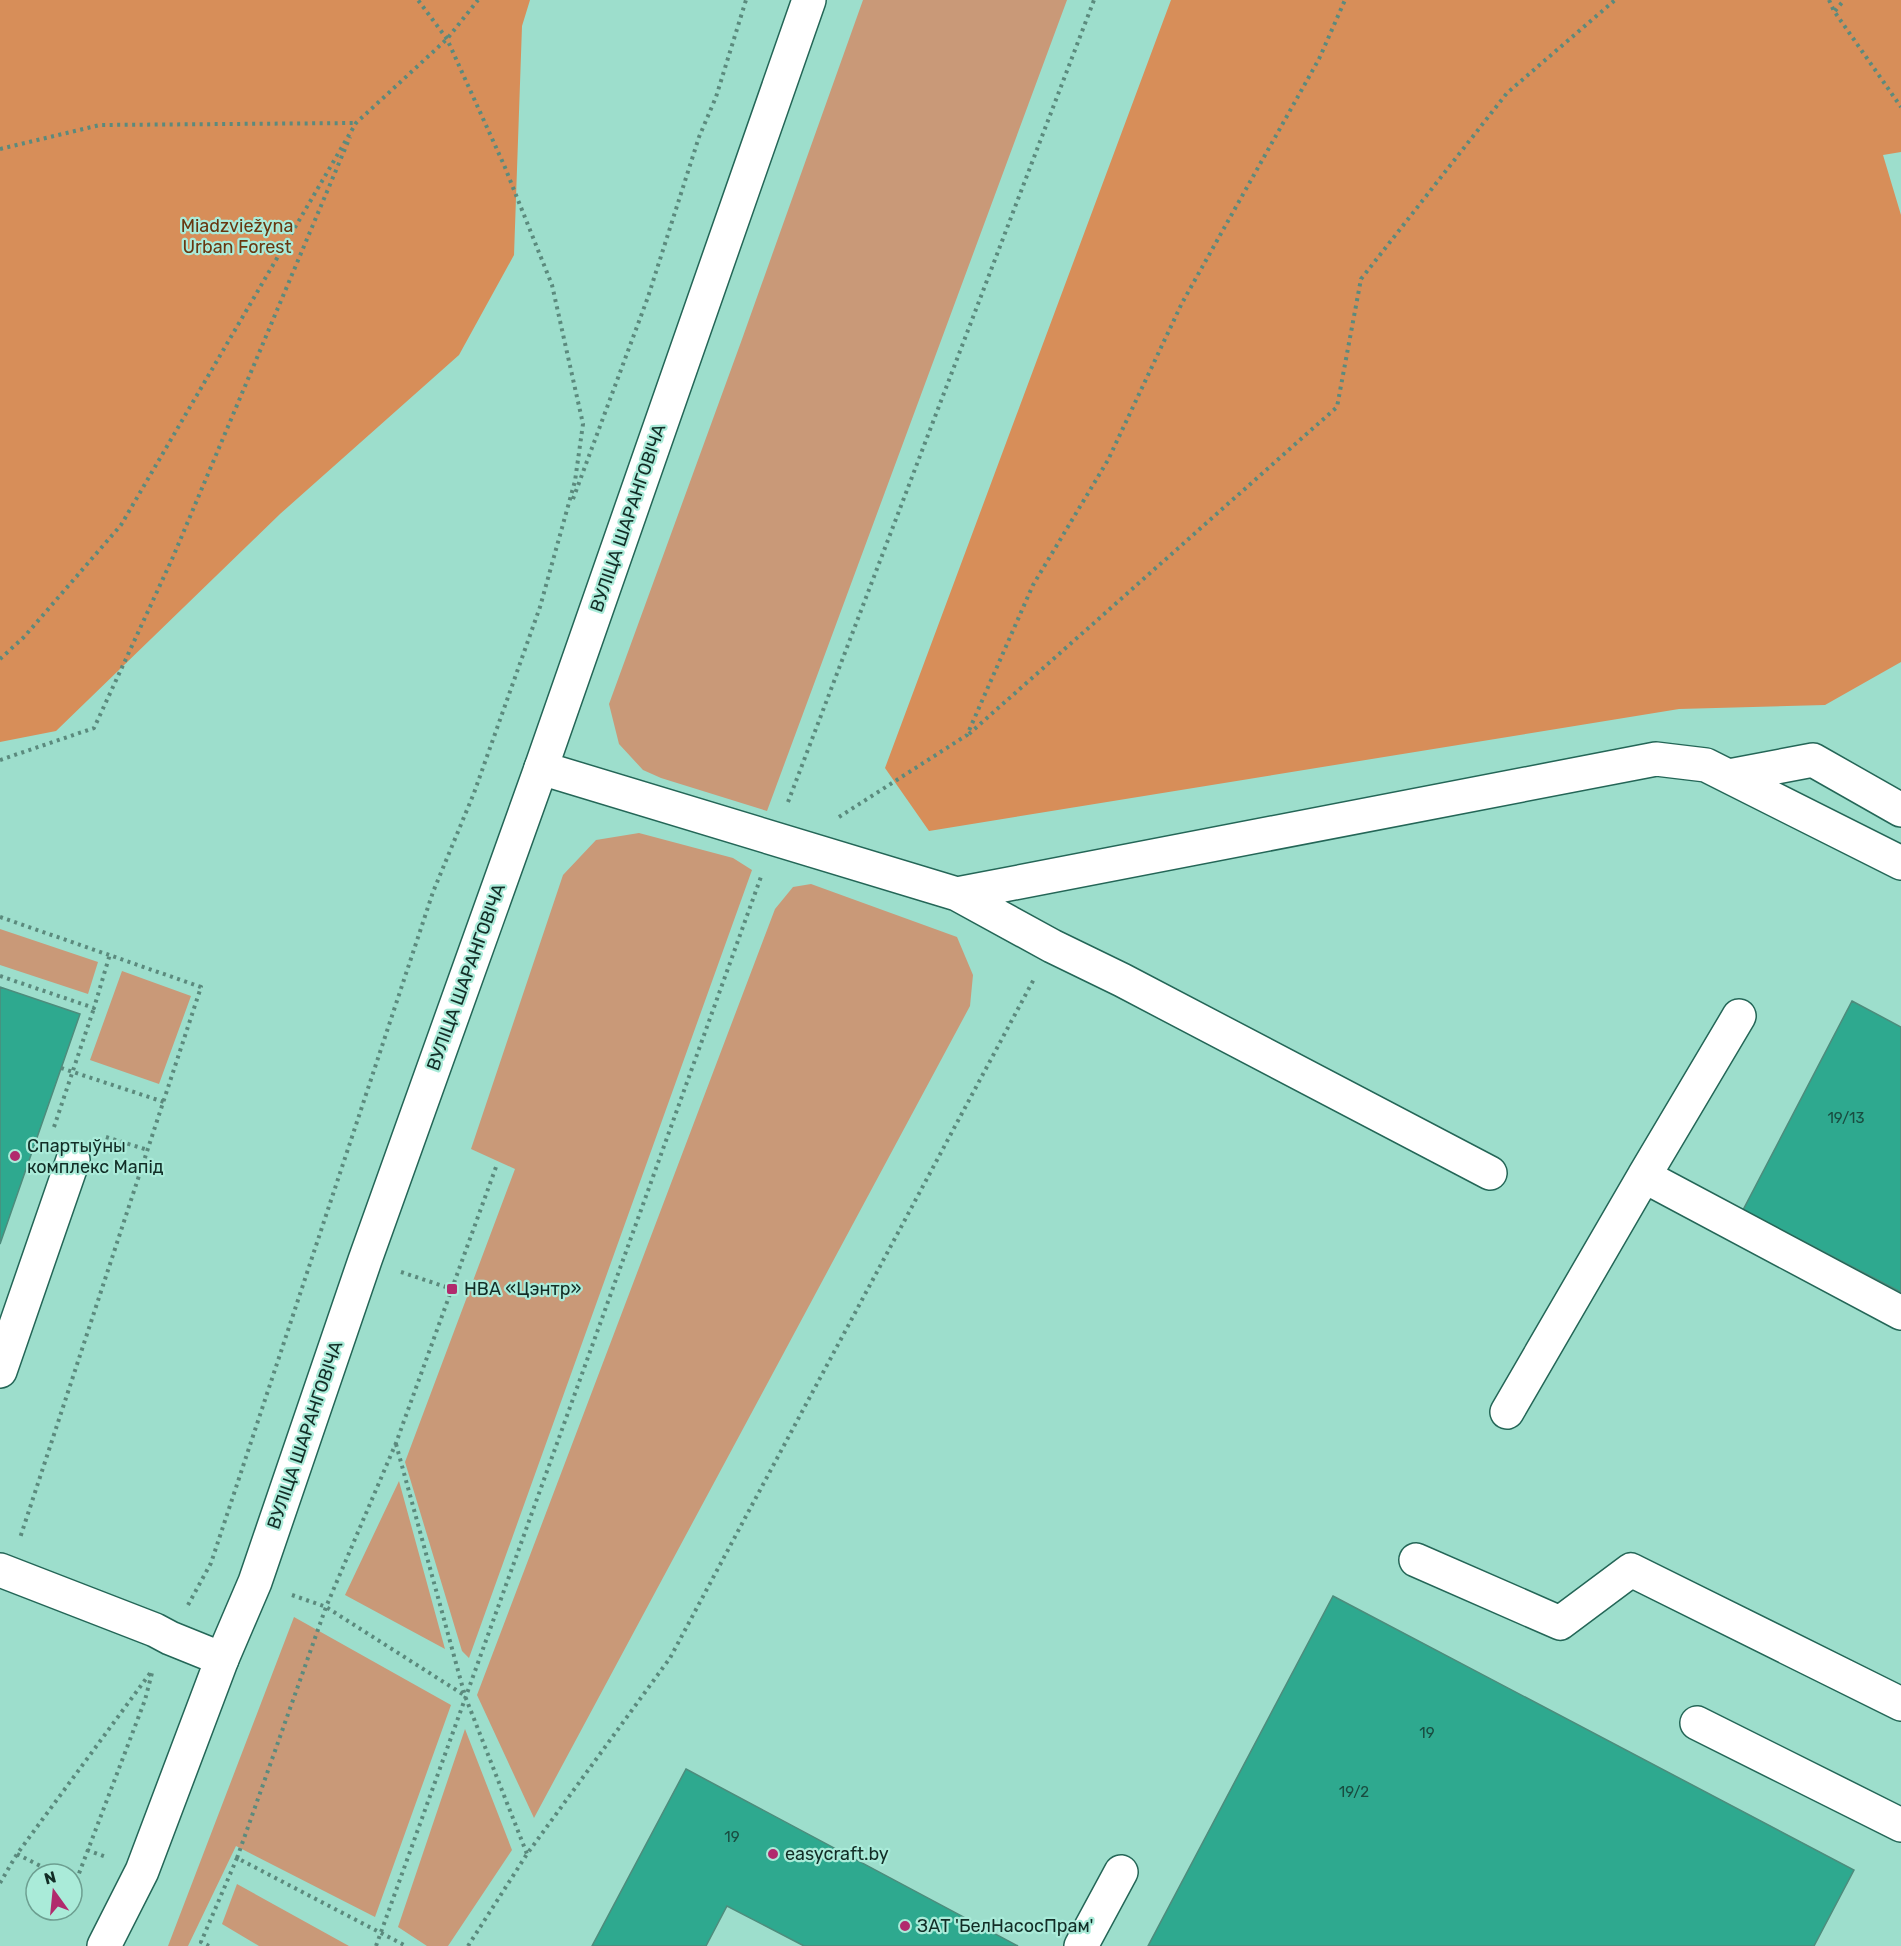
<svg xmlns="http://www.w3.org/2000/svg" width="1901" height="1946" viewBox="0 0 1901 1946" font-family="Rubik,sans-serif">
  <rect width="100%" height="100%" fill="#9ddecc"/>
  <path fill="#c99978" d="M863,0H1067L767,811L661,778L643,770L619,744L609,704L741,342Z
    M639,833L733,858L752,870L469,1658L462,1651L405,1462L515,1169L471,1149L563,875L596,840Z
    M811,884L957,937L973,975L970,1006L534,1818L477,1695L775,909L793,887Z
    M0,929L98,962L88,994L0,965Z
    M122,971L191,996L159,1084L90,1060Z
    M399,1481L445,1649L345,1595Z
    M294,1617L451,1705L375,1917L236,1846L188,1946H168Z
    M465,1729L512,1850L448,1946H427L398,1927Z
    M237,1884L349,1946H259L222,1924Z"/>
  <path fill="#d78e59" d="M0,0H530L522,26L514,255L459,355L280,514L56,731L0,742Z
    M1171,0H1901V152L1883,155L1901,215V662L1825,705L1679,709L929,831L885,768Z"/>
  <path fill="#2ea98f" stroke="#4d8c7c" stroke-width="1.5" d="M0,987L80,1014L0,1244Z
    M1852,1001L1901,1027V1292L1743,1210Z
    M1333,1596L1854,1870L1814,1946H1148Z
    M686,1769L1018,1946H804L727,1906L706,1946H592Z"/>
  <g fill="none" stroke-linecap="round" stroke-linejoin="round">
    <defs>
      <path id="minor" d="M541,768L957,894L1656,759L1706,765L1901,863
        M1729,776L1813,760L1901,810
        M957,894L1052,946L1122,980L1490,1173
        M1739,1016L1644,1176L1901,1313
        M0,1371L73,1160
        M1507,1412L1644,1176
        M1416,1560L1560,1623L1631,1570L1901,1704
        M0,1570L155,1630L170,1638L222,1659
        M1697,1723L1901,1825
        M1081,1946L1121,1872"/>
      <path id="major" d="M104,1946L142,1871L222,1659L255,1582L365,1260L541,768L809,0"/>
    </defs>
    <use href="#minor" stroke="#246657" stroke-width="36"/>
    <use href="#major" stroke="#246657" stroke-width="36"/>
    <path stroke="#5b8a7d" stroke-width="4" stroke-dasharray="3 4.5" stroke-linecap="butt" d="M1829,0L1834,11L1901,107
      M1835,11L1844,0
      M0,149L100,125L356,123
      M573,499L648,297L699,137L716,97L746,0
      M0,659L24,637L121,525L356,123L447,39L478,0
      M969,734L1337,407L1361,279L1507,93L1615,0
      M0,760L94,728L173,557L350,137
      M788,802L1094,0
      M839,817L967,735L1033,585L1108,460L1182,303L1319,59L1345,0
      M0,917L201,987L20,1538
      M0,976L94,1008L110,954
      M61,1068L164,1102
      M54,1127L94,1008
      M106,1137L148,1150
      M401,1272L452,1289
      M396,1444L465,1696L527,1854
      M292,1595L326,1607L464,1695
      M188,1605L211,1563L433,892L474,793L540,607L575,481L583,424L552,285L504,165L447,39L418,0
      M87,1850L106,1857
      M17,1854L56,1874
      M237,1858L326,1607L396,1443L496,1167
      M72,1882L75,1884L145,1700L152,1673
      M0,1883L17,1854L151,1672
      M209,1946L201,1942L237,1858L406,1946
      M376,1946L762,874
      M468,1946L527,1854L670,1658L1034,979"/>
    <use href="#minor" stroke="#fff" stroke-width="33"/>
    <use href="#major" stroke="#fff" stroke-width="33"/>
  </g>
  <g fill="#b12a6d" stroke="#aaebd9" stroke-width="2">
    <circle cx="15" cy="1156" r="6"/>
    <rect x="446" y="1283" width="12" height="12" rx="3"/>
    <circle cx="773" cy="1854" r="6"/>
    <circle cx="905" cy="1926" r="6"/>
  </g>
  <g text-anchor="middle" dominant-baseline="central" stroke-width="4.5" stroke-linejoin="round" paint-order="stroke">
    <g font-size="15" fill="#194c40">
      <text x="1846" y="1118">19/13</text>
      <text x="1427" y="1733">19</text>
      <text x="1354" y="1792">19/2</text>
      <text x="732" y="1837">19</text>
    </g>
    <g font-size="18" fill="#683710" stroke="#aaebd9">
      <text x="237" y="226">Miadzviežyna<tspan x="237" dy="21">Urban Forest</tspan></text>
    </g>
    <g font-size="18" fill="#122d26" stroke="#aaebd9">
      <text transform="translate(628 518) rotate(-71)">ВУЛІЦА ШАРАНГОВІЧА</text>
      <text transform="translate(466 977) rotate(-70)">ВУЛІЦА ШАРАНГОВІЧА</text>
      <text transform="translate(305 1435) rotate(-71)">ВУЛІЦА ШАРАНГОВІЧА</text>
    </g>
    <g font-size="18" fill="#122d26" stroke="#aaebd9" text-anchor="start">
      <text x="27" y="1146">Спартыўны<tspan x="27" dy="21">комплекс Мапід</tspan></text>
      <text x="464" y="1289">НВА «Цэнтр»</text>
      <text x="785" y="1854">easycraft.by</text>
      <text x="917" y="1926">ЗАТ 'БелНасосПрам'</text>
    </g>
  </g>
  <g transform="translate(54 1892) rotate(345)"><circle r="28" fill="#aaebd9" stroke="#6d9f91" stroke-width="1.5"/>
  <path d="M0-4.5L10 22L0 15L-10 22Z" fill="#b12a6d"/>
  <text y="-9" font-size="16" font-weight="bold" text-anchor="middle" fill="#122d26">N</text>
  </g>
</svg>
